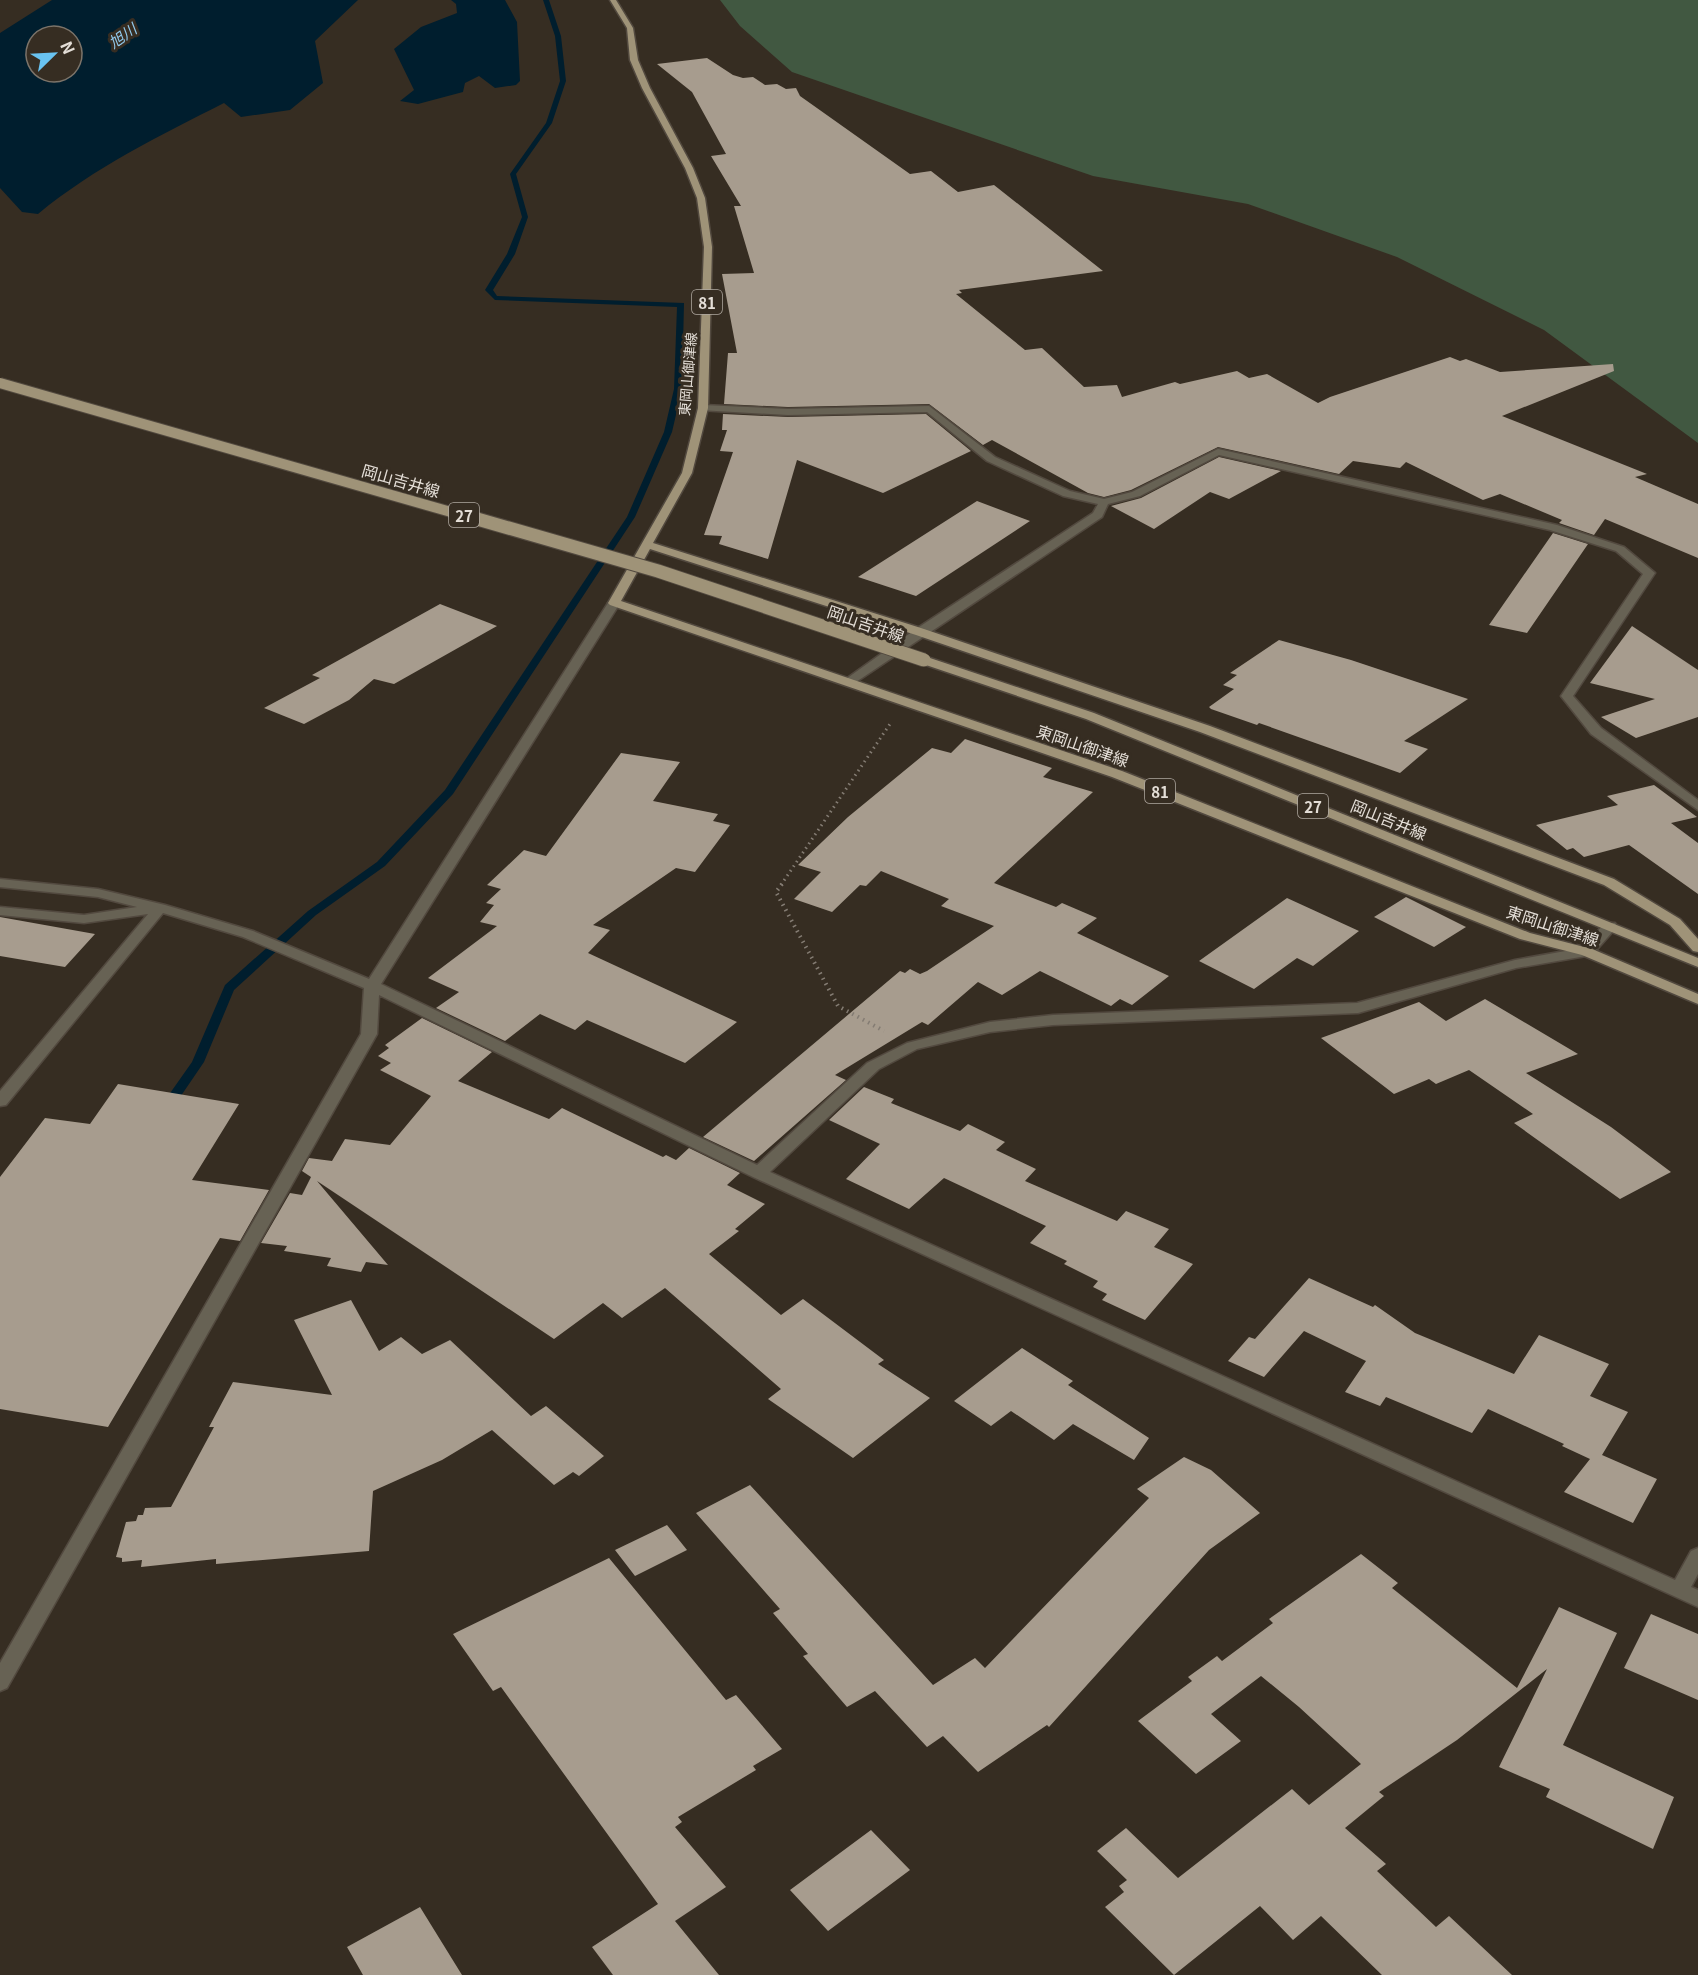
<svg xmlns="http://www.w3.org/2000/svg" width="1698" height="1975" viewBox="0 0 1698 1975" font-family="Georgia,'Noto Sans JP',serif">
  <rect width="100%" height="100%" fill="#362d22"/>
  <path fill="#415841" d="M720,0H1698V443L1544,330L1397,257L1248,204L1093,176L792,72L740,26Z"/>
  <path fill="#001e2e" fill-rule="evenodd" d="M52,0H358L315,41L323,83L290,110L241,117L224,103C159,136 95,167 38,214L22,212L0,188V33ZM36,36H72V72H36Z
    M451,0H505L517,22L520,81L516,85L495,88L479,76L465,83L463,92L418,104L400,101L414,90L394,49L421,27L457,13L456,4Z"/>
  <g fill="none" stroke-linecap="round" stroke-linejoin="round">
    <path fill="#001e2e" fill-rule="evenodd" d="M543,0H549L561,36L566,81L552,123L516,174L528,217L515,254L493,290L497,296L684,303L682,389L672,432L635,517L453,794L385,866L316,915L234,990L204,1062L172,1109H162L161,1106L192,1062L225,985L308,911L377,862L445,790L627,517L664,432L674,389L677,307L495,300L485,290L507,254L522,217L510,174L546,123L560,81L555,36Z"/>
  </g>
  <path fill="#a79c8e" d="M707,58L733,75L743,78L753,77L765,85L777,84L786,89L796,88L800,96L910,174L931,171L958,192L994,185L1103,271L959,290L962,293L956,294L1025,350L1042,348L1084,387L1117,385L1122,397L1175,382L1180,384L1237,371L1249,378L1267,374L1318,403L1330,397L1450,357L1460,361L1466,359L1500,372L1613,364L1614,371L1502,416L1647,474L1635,477L1698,504V558L1605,519L1594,535L1559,523L1562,520L1500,494L1483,500L1406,462L1400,468L1353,461L1339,474L1218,447L1131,490L1104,497L1088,493L992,440L983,445L929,404L788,407L724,404L728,353H737L722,274L754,273L734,206H741L711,156L726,154L692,92L657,64Z
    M723,414L788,417L926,414L971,451L883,493L797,460L768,559L719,544L722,536L704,535L733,452L720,451L727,430H722Z
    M1219,457L1281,471L1229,499L1210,492L1154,529L1111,506L1141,498Z
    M977,501L1030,521L916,596L858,577Z
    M1553,533L1588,544L1527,633L1489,625Z
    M440,604L497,626L394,684L374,679L349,700L304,724L264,708L320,678L312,675Z
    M1632,626L1698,670V717L1636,738L1601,717L1655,699L1590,683Z
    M1279,640L1351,660L1468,699L1404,741L1428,749L1400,773L1259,723L1257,725L1211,709L1209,707L1234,689L1223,685L1237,675L1230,673Z
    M965,739L1052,768L1043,777L1093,792L994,883L1056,907L1062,903L1097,918L1077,933L1169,976L1132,1005L1120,999L1111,1006L1040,971L1002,995L978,982L928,1025L922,1022L835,1075L846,1080L754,1161L703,1137L900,971L905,973L910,969L920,974L927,971L994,926L941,906L949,899L881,871L866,886L860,885L832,912L794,899L821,872L798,865L848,817L932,748L951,753Z
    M621,753L680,762L653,801L718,814L713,821L730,825L695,872L676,868L593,925L610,930L588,953L737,1022L685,1063L587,1020L575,1030L540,1014L505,1041L436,1008L459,992L428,978L497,926L480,922L494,905L486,903L501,889L487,885L524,850L546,856Z
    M1654,785L1697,817L1671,823L1698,843V894L1629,845L1584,857L1573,848L1567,850L1536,825L1618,805L1607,796Z
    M1406,897L1466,927L1434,947L1374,917Z
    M1287,898L1359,931L1313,966L1297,958L1254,989L1199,961Z
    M0,917L67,929L95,934L65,967L0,956Z
    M1485,999L1578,1054L1526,1073L1611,1127L1671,1172L1620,1199L1514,1123L1533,1114L1469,1070L1436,1084L1429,1079L1394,1094L1321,1038L1419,1002L1446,1021Z
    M422,1018L492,1052L458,1081L549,1119L562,1108L663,1157L666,1155L676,1160L689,1148L740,1173L727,1185L765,1204L735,1229L739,1231L709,1254L781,1315L803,1299L884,1360L878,1364L930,1398L853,1458L768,1399L781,1389L665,1288L622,1318L603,1303L554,1339L317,1181L388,1265L366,1262L361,1272L327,1266L331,1258L284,1251L287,1246L261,1243L290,1193L302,1195L311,1177L302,1171L309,1158L332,1161L345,1139L390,1145L431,1096L380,1070L391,1063L378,1056L389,1048L385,1045Z
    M118,1084L239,1104L192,1180L269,1190L240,1241L220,1238L108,1427L0,1409V1177L45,1118L90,1124Z
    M864,1087L894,1099L891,1103L960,1131L968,1124L1005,1142L996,1150L1036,1169L1025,1181L1117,1221L1126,1211L1169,1229L1154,1247L1193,1264L1145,1320L1102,1300L1107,1294L1093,1287L1098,1281L1064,1264L1067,1261L1030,1243L1046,1226L944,1178L909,1209L846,1179L880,1144L829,1120Z
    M1309,1278L1373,1307L1375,1305L1415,1333L1514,1374L1539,1335L1609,1364L1590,1396L1628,1412L1602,1455L1657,1479L1633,1523L1564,1492L1590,1459L1562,1446L1564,1444L1488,1409L1472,1433L1386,1397L1380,1406L1345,1392L1366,1361L1304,1331L1264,1377L1228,1361L1249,1337L1255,1339Z
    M351,1300L379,1351L401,1337L422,1354L450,1340L531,1416L546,1406L604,1456L579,1476L573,1472L554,1485L492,1430L442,1460L373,1491L369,1551L216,1564V1559L141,1567L142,1560L122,1562V1558L116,1557L126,1522L136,1521L138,1515H143L145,1508L171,1507L214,1427H209L233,1382L332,1395L294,1320Z
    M1022,1348L1073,1381L1068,1385L1149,1438L1134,1460L1073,1424L1054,1440L1011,1411L991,1426L954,1401Z
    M1184,1457L1211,1470L1260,1513L1209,1550L1049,1727L1047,1725L978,1772L943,1736L927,1747L875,1691L847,1707L803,1656L808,1654L773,1613L780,1609L696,1513L750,1485L933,1685L975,1658L985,1668L1149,1498L1137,1489Z
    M667,1525L687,1550L635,1576L615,1550Z
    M1361,1554L1398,1583L1392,1588L1517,1688L1559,1607L1617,1633L1563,1745L1674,1797L1653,1849L1546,1797L1550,1789L1499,1767L1547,1669L1457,1740L1379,1792L1384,1796L1345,1828L1386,1864L1377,1871L1436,1927L1449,1916L1512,1975H1382L1321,1916L1293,1940L1260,1906L1174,1975L1105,1907L1124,1892L1119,1886L1127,1880L1097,1851L1126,1828L1178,1878L1292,1789L1309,1805L1361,1764L1299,1707L1261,1676L1211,1714L1241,1741L1196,1774L1138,1721L1192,1681L1188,1677L1217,1656L1222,1661L1273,1623L1269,1619Z
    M609,1558L726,1700L736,1695L782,1749L753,1766L756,1770L678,1817L682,1822L675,1827L726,1887L675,1921L719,1975H613L592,1947L658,1904L501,1687L493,1691L453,1634Z
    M1651,1614L1698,1634V1700L1624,1668Z
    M871,1830L910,1870L828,1931L790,1890Z
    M420,1907L462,1975H363L347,1947Z"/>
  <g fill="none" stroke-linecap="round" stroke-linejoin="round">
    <defs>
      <path id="minor" d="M703,405L788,409L929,406L995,457L1070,491L1104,499L1132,492L1218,449L1557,525L1624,547L1655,573L1573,696L1601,728L1698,800V810L1591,734L1561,696L1643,574L1616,551L1550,530L1219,455L1140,496L1108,504L1102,517L850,686L844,682L846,679L916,629L1093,513L1098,504L1063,496L987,461L927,412L788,415L699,410V406Z
        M614,599L620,603L381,984L757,1165L867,1063L907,1043L990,1022L1053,1015L1357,1003L1515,960L1582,948L1605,923H1615L1617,926L1615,929L1592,955L1516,968L1358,1013L1053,1025L990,1032L917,1049L879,1069L770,1172L1675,1580L1691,1551L1698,1548V1574L1691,1587L1698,1590V1607L753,1177L379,995L377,1034L7,1688L0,1691V1663L361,1034L364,988L243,937L163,913L6,1105L0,1106V1091L148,914L84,923L0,915V907L84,915L137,907L98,897L0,887V879L98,889L165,905L253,931L369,979L608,603Z"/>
      <path id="major" d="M610,0H616L633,28L638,60L650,88L693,168L705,198L712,247L708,408L692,473L653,543L924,629L1210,726L1614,879L1680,919L1698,939V952L1693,951L1670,925L1604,885L1200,732L916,635L650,549L621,601L1122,771L1530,933L1592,949L1698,994V1004L1582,955L1520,939L1112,777L610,605L608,603L682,473L698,408L704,247L697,198L685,168L642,88L630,60L627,28Z
        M924,656L1094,713L1698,958V967L1086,719L920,663L918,660Z"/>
    </defs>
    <use href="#minor" stroke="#52493f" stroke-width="3"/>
    <use href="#major" stroke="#52493f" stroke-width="3"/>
    <path stroke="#847c73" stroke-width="3" stroke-dasharray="1.5 4" stroke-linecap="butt" d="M781,885L890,724"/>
    <path stroke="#847c73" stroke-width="4" stroke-dasharray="1.5 4.5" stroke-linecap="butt" d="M782,884L776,892L838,1006L884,1031"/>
    <use href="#minor" fill="#676254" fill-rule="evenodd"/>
    <use href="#major" fill="#9f9378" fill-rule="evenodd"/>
    <defs>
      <path id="major-bridge-far1" d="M0,383L458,514"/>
      <path id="major-bridge" d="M453,512L658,571L924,660"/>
    </defs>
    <use href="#major-bridge-far1" stroke="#52493f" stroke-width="12" stroke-linecap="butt"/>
    <use href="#major-bridge" stroke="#52493f" stroke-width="15" stroke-linecap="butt"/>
    <use href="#major-bridge-far1" stroke="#9f9378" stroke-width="10"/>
    <use href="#major-bridge" stroke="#9f9378" stroke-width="13"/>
  </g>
  <g text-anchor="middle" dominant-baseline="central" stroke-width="6" stroke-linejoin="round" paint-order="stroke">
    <g font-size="14" fill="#e4ded7" stroke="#362d22">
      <text transform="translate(687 374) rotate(-85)">東岡山御津線</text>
    </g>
    <g font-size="15" font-style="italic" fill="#91caee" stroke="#362d22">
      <text transform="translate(122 35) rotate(-35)">旭川</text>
    </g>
    <g fill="#362d22" stroke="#b0a9a1" stroke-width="1.5">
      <rect x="692" y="290" width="30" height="24" rx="4.5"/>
      <rect x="449" y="503" width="30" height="24" rx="4.5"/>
      <rect x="1145" y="779" width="30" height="24" rx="4.5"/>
      <rect x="1298" y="794" width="30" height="24" rx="4.5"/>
    </g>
    <g font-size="15" font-weight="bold" fill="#e4ded7">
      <text x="707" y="302">81</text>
      <text x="464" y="515">27</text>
      <text x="1160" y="791">81</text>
      <text x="1313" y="806">27</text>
    </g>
    <g font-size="16" fill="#e4ded7" stroke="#362d22">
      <text transform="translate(401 480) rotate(16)">岡山吉井線</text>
      <text transform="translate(866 623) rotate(19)">岡山吉井線</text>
      <text transform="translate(1083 745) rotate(19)">東岡山御津線</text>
      <text transform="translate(1389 819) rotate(22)">岡山吉井線</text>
      <text transform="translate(1553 925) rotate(18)">東岡山御津線</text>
    </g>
  </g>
  <g transform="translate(54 54) rotate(66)"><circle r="28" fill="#362d22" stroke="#7c746a" stroke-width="1.5"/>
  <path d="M0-4.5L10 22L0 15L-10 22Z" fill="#69c3f1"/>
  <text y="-9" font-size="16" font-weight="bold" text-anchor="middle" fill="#e4ded7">N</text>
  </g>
</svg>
